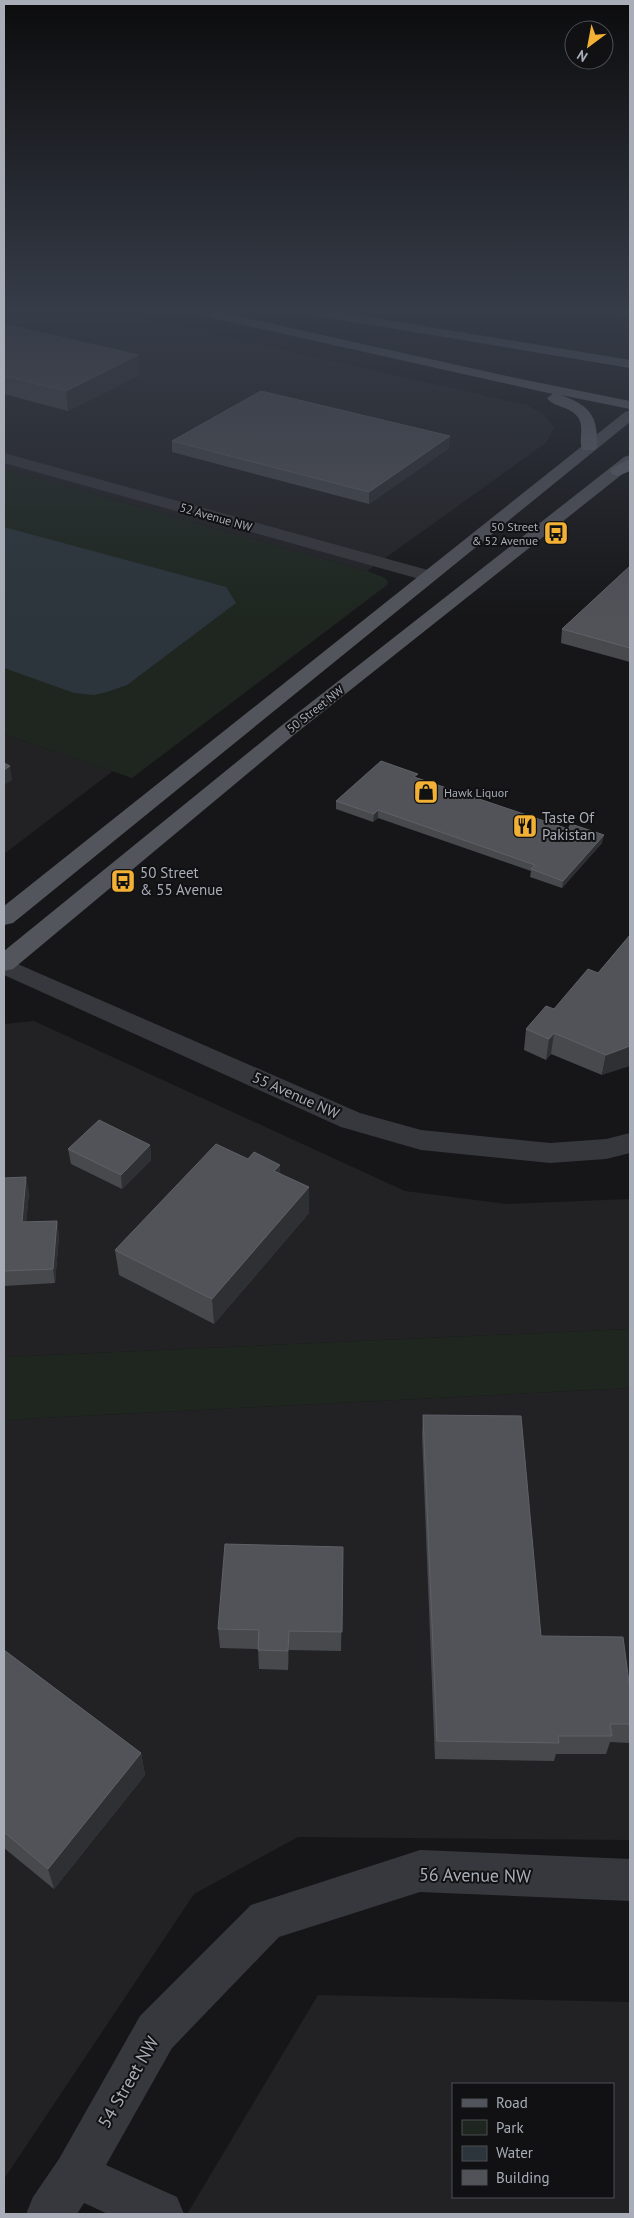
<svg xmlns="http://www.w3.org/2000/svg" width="634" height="2218" viewBox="0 0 634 2218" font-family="'PT Sans',sans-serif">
  <rect width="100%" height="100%" fill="#161618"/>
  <path fill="#222225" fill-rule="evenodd" d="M4,311H110L527,405L544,415L554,427L547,442L367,571L4,469Z
    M4,734L113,771L4,854Z
    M34,1021L405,1191L507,1204L630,1199V1329L4,1357V1024Z
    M630,1388V1840L298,1837L194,1894L4,2179V1420Z
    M318,1995L630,2002V2214H187ZM613,2084V2197H453V2084Z"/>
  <path fill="#1e261f" d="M4,469L367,571L383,577L388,581L387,585L132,778L4,734Z
    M630,1329V1388L4,1420V1357Z"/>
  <path fill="#2c353c" d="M4,527L226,587L236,603L127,685L107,692L94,695L74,693L4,668Z"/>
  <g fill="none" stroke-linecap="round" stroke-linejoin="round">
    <path fill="#37383d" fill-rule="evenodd" d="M4,453L435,572L438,576L435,580L429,581L423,580L4,463Z
      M4,958L360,1113L421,1130L550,1143L606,1139L630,1133V1153L606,1159L550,1163L421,1150L341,1127L4,975Z
      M420,1850L630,1859V1901L420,1892L279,1937L172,2048L106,2165L177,2197L184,2214H108L84,2203L77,2214H26L33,2197L59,2159L140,2016L251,1905Z"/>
    <path fill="#53555c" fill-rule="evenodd" d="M630,410V422L13,923L4,925V906L625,412Z
      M630,455V468L295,734L13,969L4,971V951L281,726L624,457Z"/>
    <path fill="#63666e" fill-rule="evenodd" d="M192,311H215L516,378L630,401V409L561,395C590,406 598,415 597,447L595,450H583C577,441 586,426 577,416C569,406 553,407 547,398L553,394L199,315Z
      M306,311H333L630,360V368L312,315L307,314Z
      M612,311H630V316L613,314Z
      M630,459V471L618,476L612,474L610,471L612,468Z"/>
  </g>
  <path fill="#47494d" d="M4,324L139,375L68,411L4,394Z
    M172,441L449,448L369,504L172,452Z
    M630,566V662L561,643L562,629Z
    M418,778L602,843L562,888L530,877L531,871L378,818L373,822L336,809V801Z
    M630,935L602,1075L551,1054L546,1060L524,1050L526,1029L554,1009L598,973Z
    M150,1145L151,1160L122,1189L71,1164L68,1149Z
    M280,1165V1174L309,1213L214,1324L119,1275L115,1250Z
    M4,1178L29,1192L26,1222L57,1221L59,1236L55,1283L4,1286Z
    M423,1415L541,1636L630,1690V1739L629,1743L610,1742L606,1754H556L554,1761L435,1759L422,1435Z
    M343,1547L341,1651L289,1650L288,1670L259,1669L258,1649L220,1648L218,1629Z
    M4,1650L141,1753L145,1775L54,1889L4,1848Z"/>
  <path fill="#2f3033" d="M138,355L139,375L68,411L66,391Z
    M450,436L449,448L369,504V492Z
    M10,766L12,780L4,785V788V770Z
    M378,810V818L373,822L374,814Z
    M604,835L602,843L562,888L563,881Z
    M554,1033L551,1054L546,1060L549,1039Z
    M630,1046V1066L602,1075L606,1055Z
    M150,1145L151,1160L122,1189L121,1175Z
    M280,1165L281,1190L274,1171Z
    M26,1177L29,1192L25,1237L22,1222Z
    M309,1187V1213L214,1324L212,1299Z
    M57,1221L59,1236L55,1283L53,1269Z
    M289,1631V1650L288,1670V1651Z
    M141,1753L145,1775L54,1889L48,1869Z"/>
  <path fill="#525359" stroke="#5f6168" d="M4,324L138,355L66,391L4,376Z
    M261,391L450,436L369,492L172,441Z
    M630,566V648L562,629Z
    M381,761L418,774L414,777L568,829L571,824L604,835L563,881L531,869L535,865L378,810L374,814L336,801Z
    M4,763L10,766L4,770Z
    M630,935V1046L606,1055L554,1033L549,1039L526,1029L546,1006L554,1009L588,969L598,973Z
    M99,1120L150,1145L121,1175L68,1149Z
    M216,1144L248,1159L254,1152L280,1165L274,1171L309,1187L212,1299L115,1250Z
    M26,1177L22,1222L57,1221L53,1269L4,1271V1178Z
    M423,1415L521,1416L541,1636L623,1637L630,1690V1724H610L612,1736H558L559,1743L437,1741Z
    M225,1544L343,1547L342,1632L289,1631L288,1651L258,1650L259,1630L218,1629Z
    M4,1650L141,1753L48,1869L4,1832Z"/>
  <linearGradient id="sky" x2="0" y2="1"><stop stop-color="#0c0c0d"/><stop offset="0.5" stop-color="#363c48"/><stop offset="1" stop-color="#363c48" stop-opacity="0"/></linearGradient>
  <rect width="634" height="621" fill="url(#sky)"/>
  <defs>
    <symbol id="bus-square" viewBox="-11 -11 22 22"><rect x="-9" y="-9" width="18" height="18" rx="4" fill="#f2b134" stroke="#111113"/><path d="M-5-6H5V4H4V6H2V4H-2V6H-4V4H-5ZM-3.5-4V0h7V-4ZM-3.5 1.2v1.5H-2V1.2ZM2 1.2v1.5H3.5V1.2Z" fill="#111"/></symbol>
    <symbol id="shop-square" viewBox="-11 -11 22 22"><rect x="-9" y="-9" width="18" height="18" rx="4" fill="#f2b134" stroke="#111113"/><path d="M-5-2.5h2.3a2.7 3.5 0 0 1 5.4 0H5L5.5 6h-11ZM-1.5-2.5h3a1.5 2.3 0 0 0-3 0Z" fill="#111"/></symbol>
    <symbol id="restaurant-square" viewBox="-11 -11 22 22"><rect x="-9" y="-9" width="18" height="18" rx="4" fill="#f2b134" stroke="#111113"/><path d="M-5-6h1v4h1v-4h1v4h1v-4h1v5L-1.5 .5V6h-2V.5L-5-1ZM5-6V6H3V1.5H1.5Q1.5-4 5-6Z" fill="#111"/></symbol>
  </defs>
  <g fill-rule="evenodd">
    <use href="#bus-square" x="542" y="519" width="28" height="28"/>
    <use href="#shop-square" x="412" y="778" width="28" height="28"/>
    <use href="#restaurant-square" x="511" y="812" width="28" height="28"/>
    <use href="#bus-square" x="109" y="867" width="28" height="28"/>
  </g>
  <g text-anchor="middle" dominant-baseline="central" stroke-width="4" stroke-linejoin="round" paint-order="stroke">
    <g font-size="12" fill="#a8adb8" stroke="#111113">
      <text transform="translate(216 517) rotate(16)">52 Avenue NW</text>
      <text transform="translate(315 709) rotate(-38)">50 Street NW</text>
    </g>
    <g font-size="12" fill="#a8adb8" stroke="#111113" text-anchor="end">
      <text x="538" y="526">50 Street<tspan x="538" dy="14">&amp; 52 Avenue</tspan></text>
      <text x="444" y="792" text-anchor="start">Hawk Liquor</text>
    </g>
    <g font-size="15" fill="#a8adb8" stroke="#111113" text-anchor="start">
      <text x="542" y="817">Taste Of<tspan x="542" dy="17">Pakistan</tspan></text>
      <text x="140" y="872">50 Street<tspan x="140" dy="17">&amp; 55 Avenue</tspan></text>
    </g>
    <g font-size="15" fill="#a8adb8" stroke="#111113">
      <text transform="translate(296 1095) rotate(24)">55 Avenue NW</text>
    </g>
    <g font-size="18" fill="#a8adb8" stroke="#111113">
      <text transform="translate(475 1875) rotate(1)">56 Avenue NW</text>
      <text transform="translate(128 2082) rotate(-60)">54 Street NW</text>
    </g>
  </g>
  <rect width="634" height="2218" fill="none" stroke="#a8adb8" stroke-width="10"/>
  <rect x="452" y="2083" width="162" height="115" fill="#111113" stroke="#4d4f55"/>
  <rect x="462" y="2099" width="25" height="8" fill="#53555c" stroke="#4d4f55"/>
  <text x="496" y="2108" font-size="15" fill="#a8adb8">Road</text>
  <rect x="462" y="2120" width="25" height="15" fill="#1e261f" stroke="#4d4f55"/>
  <text x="496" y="2133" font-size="15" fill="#a8adb8">Park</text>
  <rect x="462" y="2146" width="25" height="15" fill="#2c353c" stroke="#4d4f55"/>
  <text x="496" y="2158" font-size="15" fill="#a8adb8">Water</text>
  <rect x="462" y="2170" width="25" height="15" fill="#525359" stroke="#4d4f55"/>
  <text x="496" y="2183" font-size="15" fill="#a8adb8">Building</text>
  <g transform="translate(589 45) rotate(212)"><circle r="24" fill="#111113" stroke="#4d4f55"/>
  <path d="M0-4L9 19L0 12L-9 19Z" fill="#f2b134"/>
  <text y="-8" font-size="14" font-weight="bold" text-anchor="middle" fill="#a8adb8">N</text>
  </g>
</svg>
